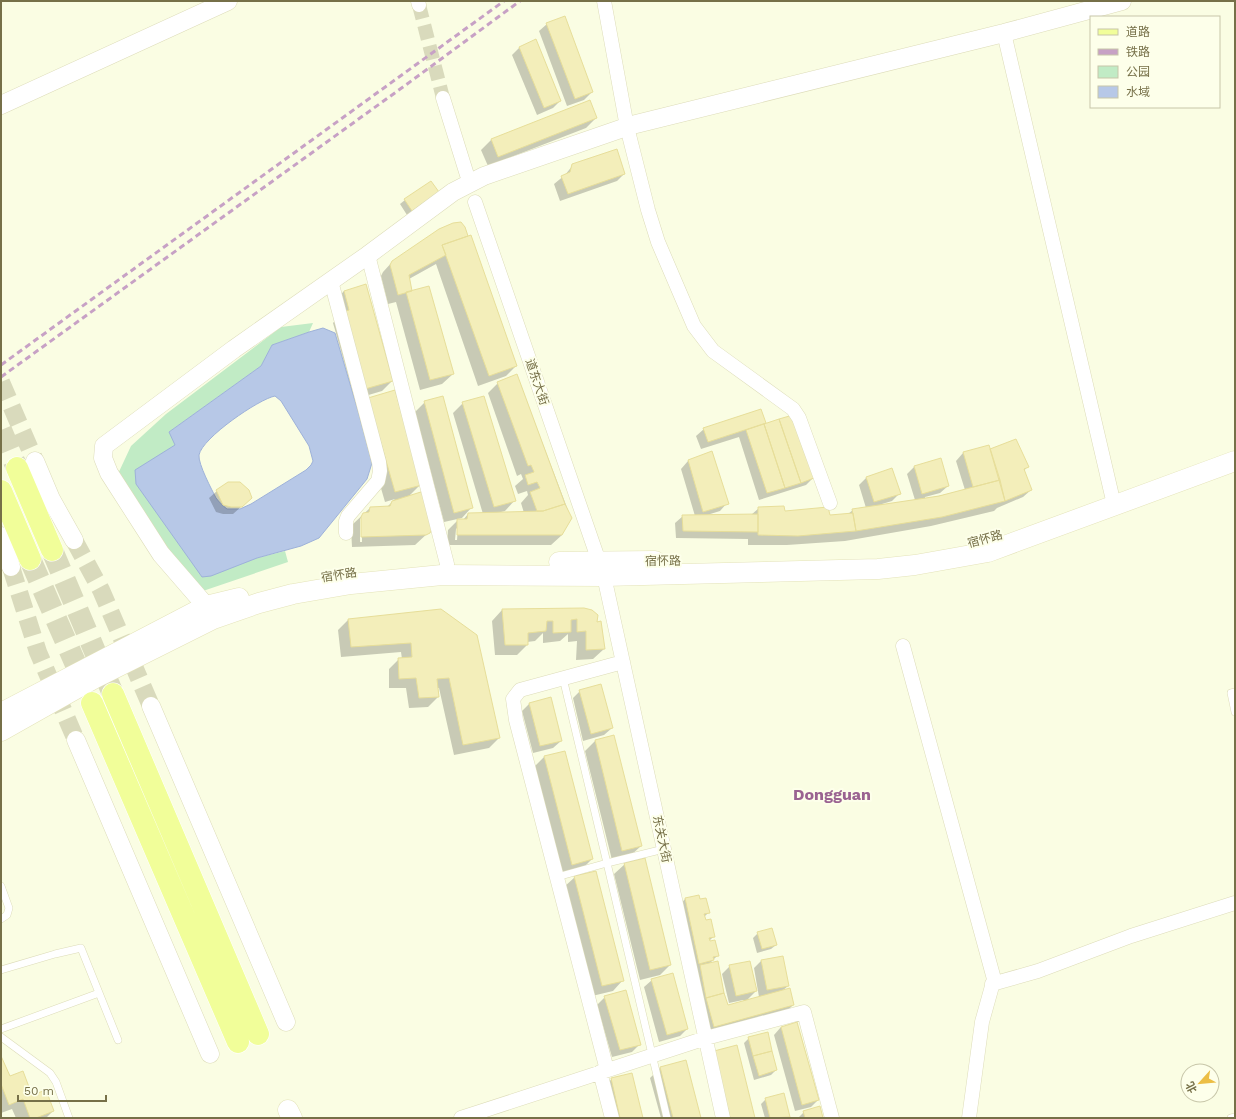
<svg xmlns="http://www.w3.org/2000/svg" width="1236" height="1119" viewBox="0 0 1236 1119" font-family="'Work Sans','Noto Sans SC',sans-serif">
  <rect width="100%" height="100%" fill="#fafde3"/>
  <path fill="#c1ebc5" d="M313,323L309,332L272,345L261,366L169,432L257,558L285,551L288,562L200,592L176,568L117,476L131,446L166,414L281,327Z"/>
  <path fill="#b7c8e7" stroke="#9db1d9" fill-rule="evenodd" d="M323,328L335,333L358,411L372,463L367,479L319,538L301,546L257,558L211,576L202,577L136,484L135,470L175,445L169,432L261,366L272,345L309,332ZM275,396L281,401L309,446L313,461L311,465L306,470L251,504L240,509H227C223,506 219,502 216,498C212,490 198,464 199,455C202,438 259,399 275,396Z"/>
  <path fill="#0003" fill-rule="evenodd" d="M547,24L592,92L584,100L567,106L539,31Z
    M520,47L560,101L553,108L537,115L512,55Z
    M596,118L586,128L488,166L481,150L491,140Z
    M573,165L624,174L617,181L560,201L554,184L565,175Z
    M433,197L407,215L400,204L405,200Z
    M464,227L516,366L506,376L478,386L436,264L409,279L412,292L453,374L442,384L420,390L396,302L388,304L381,276L383,272L393,261Z
    M344,291L392,381L382,391L355,399L333,323L338,317L334,302Z
    M517,376L571,518L562,535L551,545H447L448,530L458,520H463L468,514H483L453,413L463,403L515,500L505,511L497,513H524L521,503L528,495L527,491L518,494L515,486L523,479L521,474L517,476L488,393L498,383ZM458,527L457,540H455L456,529Z
    M425,402L472,507L462,518L444,522L415,412Z
    M358,409L421,484L409,496L429,532L415,545L352,547L351,528L353,524L370,508L387,507L395,499L385,502ZM362,517V542H360V519Z
    M760,410L765,424L813,478L806,485L759,500L739,437L701,449L696,436L704,429Z
    M988,446L990,451L1027,467L1024,471L1031,490L1023,497L997,508L994,511L931,526L845,541L787,545H748V539L676,538L675,523L683,516H695L681,469L688,461L712,452L727,503L720,511L707,515H751L759,508L784,512L830,516L848,514L853,510L866,508L859,485L866,478L900,493L892,501L882,504V505L915,500L907,474L914,467L948,486L940,493L925,497V499L965,490L956,461L963,453Z
    M217,491L251,498L233,514H223L216,512L209,498Z
    M584,609L596,623L604,649L593,659L576,660L577,641L568,642V634L560,641L543,643V633L535,641L527,642V645L517,655H495L492,621L502,610Z
    M441,610L499,738L489,748L454,755L439,688H437L438,697L428,707L409,708L406,688H389V669L399,659H402L401,652L341,657L338,630L348,620Z
    M580,691L612,728L604,735L583,741L573,698Z
    M529,704L561,741L553,748L533,753L522,711Z
    M613,737L641,846L630,856L612,860L585,751L595,741Z
    M544,757L592,859L582,869L562,874L534,767Z
    M625,864L670,965L660,975L640,980L614,874Z
    M575,877L623,980L613,991L592,996L564,887Z
    M699,896L700,900L709,912L704,917L714,936L707,943L718,955L709,964L717,962L727,1006L744,1001L743,1000L729,1003L722,974L730,966L756,991L746,1001L759,997L754,968L761,961L788,986L782,991L793,1005L786,1012L707,1034L678,907L685,899Z
    M758,933L776,945L771,949L757,953L753,938Z
    M652,980L687,1029L680,1036L659,1042L644,987Z
    M605,997L640,1044L632,1052L612,1057L597,1005Z
    M781,1027L818,1100L811,1107L795,1111L774,1035Z
    M749,1038L776,1070L771,1075L754,1080L744,1043Z
    M1,1057L9,1078L32,1096L53,1111L46,1118H16L12,1109L1,1113Z
    M685,1062L700,1118H661L650,1078L660,1068Z
    M612,1079L642,1118H611L604,1086Z
    M766,1099L789,1117L787,1118H765L761,1104Z
    M804,1112L822,1118H798Z"/>
  <path fill="#f3eeba" stroke="#e7de99" d="M565,16L593,92L575,99L546,23Z
    M536,39L561,101L544,108L519,47Z
    M590,100L597,118L498,157L491,139Z
    M617,149L625,174L568,194L561,176L570,172L572,164Z
    M431,181L439,192L412,211L404,199Z
    M461,222L465,227L468,236L442,245L446,255L409,275L412,291L398,295L390,265L392,261L439,229L453,223Z
    M471,235L517,366L489,376L442,245Z
    M366,284L393,381L365,389L343,312L349,310L344,291Z
    M429,286L454,374L430,380L406,292Z
    M517,374L565,504L543,511H537L530,492L540,488L537,482L528,485L525,475L534,472L531,465L528,466L497,382Z
    M395,390L422,485L395,492L368,398Z
    M443,396L473,508L454,513L424,401Z
    M484,396L516,501L494,507L462,402Z
    M761,409L766,423L708,442L703,428Z
    M793,415L814,478L801,483L779,419Z
    M779,419L801,483L785,488L764,424Z
    M764,424L785,488L767,493L746,430Z
    M1016,439L1029,467L1024,469L1032,490L1005,501L990,449Z
    M989,445L1000,480L973,487L963,452Z
    M712,451L729,504L703,512L688,460Z
    M941,458L949,486L922,494L914,466Z
    M892,468L901,494L874,502L866,477Z
    M1000,480L1005,501L942,517L856,531L852,509L939,496Z
    M228,482H240L249,490L252,498L242,507H231L223,505L216,490Z
    M424,491L433,527L430,533L426,535L361,537V517L363,513L369,512L370,507L390,506L392,501Z
    M565,504L572,518L562,535H457V519H467L468,513L543,511Z
    M784,506L785,511L828,507L830,515L853,513L856,531L798,536L758,535V507Z
    M758,514V532L683,531L682,515Z
    M584,608L592,610L598,615L597,622L601,621L605,649L586,650V631L577,632V619L571,620V632L553,633V621H547L546,631L528,633V645H505L502,609Z
    M441,609L477,635L500,738L463,745L449,678L437,679L439,697L419,698L416,678L399,679L398,658L412,657L411,643L351,647L348,619Z
    M601,684L613,728L591,734L579,690Z
    M551,697L562,741L540,746L529,703Z
    M614,735L642,846L622,851L595,740Z
    M565,751L593,859L572,865L544,756Z
    M645,858L671,965L650,970L624,863Z
    M596,871L624,981L602,986L574,876Z
    M699,895L700,899L706,898L710,913L704,914L706,920L711,919L715,937L709,938L710,941L715,940L719,956L713,957L714,960L699,964L685,898Z
    M772,928L777,945L762,949L757,932Z
    M783,956L789,986L767,990L761,960Z
    M718,961L724,993L706,998L700,965Z
    M750,961L757,991L736,996L729,965Z
    M673,973L688,1029L667,1035L651,979Z
    M790,988L794,1005L714,1027L706,998L724,993L728,1005Z
    M626,990L641,1045L620,1050L604,996Z
    M797,1022L819,1100L802,1105L781,1027Z
    M768,1032L772,1051L753,1056L748,1037Z
    M737,1045L755,1118H730L714,1051Z
    M772,1051L777,1070L759,1076L753,1056Z
    M1,1056L10,1076L23,1071L32,1095L46,1090L54,1111L36,1118H30L23,1099L9,1105L1,1084Z
    M686,1060L701,1118H673L660,1067Z
    M632,1073L643,1118H620L611,1078Z
    M784,1093L790,1117L770,1118L765,1098Z
    M820,1106L823,1118H805L803,1111Z"/>
  <g fill="none" stroke-linecap="round" stroke-linejoin="round">
    <path stroke="#d9dabc" stroke-width="14" stroke-dasharray="14 7" stroke-linecap="butt" d="M419,5L443,98"/>
    <path stroke="#d9dabc" stroke-width="18" stroke-dasharray="18 9" stroke-linecap="butt" d="M1,382L35,461
      M74,540L101,590L151,706
      M11,567L38,652L76,740"/>
    <path stroke="#d9dabc" stroke-width="22" stroke-dasharray="22 11" stroke-linecap="butt" d="M1,430L17,468
      M52,550L113,694
      M30,559L87,690"/>
    <defs>
      <path id="service" d="M1235,692L1231,693L1235,712
        M664,849L607,863L667,1118
        M557,877L607,863L563,678
        M1,886L9,908L7,915L1,919
        M1,970L55,954L81,948L118,1040
        M1,1029L99,993
        M1,1037L50,1073L56,1082L69,1118
        M1231,1118L1235,1117"/>
      <path id="minor" d="M418,1L419,5
        M604,1L627,127L648,210L658,242L694,326L713,351L793,409L799,418L830,503
        M1004,33L1112,496
        M443,98L467,175
        M475,202L604,576L723,1118
        M368,255L447,564
        M331,281L379,462L380,471L378,481L348,516L346,521V533
        M903,646L994,979L982,1022L969,1118
        M992,984L1038,971L1131,936L1235,903
        M607,1070L516,720L513,699L520,690L623,662
        M600,1072L612,1118
        M461,1118L706,1038L804,1012L832,1118"/>
      <path id="tertiary" d="M1,105L228,1
        M35,461L51,499L74,540
        M1,536L11,567
        M206,606L161,554L109,473L103,458L104,446L234,349L368,255L453,192L484,176L632,125L1004,33L1122,1
        M151,706L286,1022
        M76,740L210,1054"/>
      <path id="secondary" d="M559,562L655,561
        M1,713L206,606L239,598
        M1,731L95,678L213,619L259,603L293,594L351,584L442,575L604,576L878,569L915,565L988,552L1235,461
        M288,1110L292,1118"/>
      <path id="primary" d="M17,468L52,550
        M1,491L30,559
        M113,694L258,1034
        M92,703L238,1042"/>
    </defs>
    <use href="#service" stroke="#dddcb9" stroke-width="8"/>
    <use href="#minor" stroke="#dddcb9" stroke-width="15"/>
    <use href="#tertiary" stroke="#dddcb9" stroke-width="19"/>
    <use href="#secondary" stroke="#e4e3b9" stroke-width="21"/>
    <use href="#primary" stroke="#fff" stroke-width="23"/>
    <use href="#service" stroke="#fff" stroke-width="7"/>
    <use href="#minor" stroke="#fff" stroke-width="14"/>
    <use href="#tertiary" stroke="#fff" stroke-width="18"/>
    <use href="#secondary" stroke="#fff" stroke-width="20"/>
    <use href="#primary" stroke="#f1fe99" stroke-width="22"/>
    <path stroke="#c7a1c5" stroke-width="3" stroke-dasharray="6 4" stroke-linecap="butt" d="M1,365L504,1
      M1,377L403,87L520,1"/>
  </g>
  <g text-anchor="middle" dominant-baseline="central" stroke-width="4" stroke-linejoin="round" paint-order="stroke">
    <g font-size="12" fill="#767048" stroke="#fdffea">
      <text transform="translate(537 382) rotate(71)">道东大街</text>
      <text transform="translate(985 539) rotate(-15)">宿怀路</text>
      <text transform="translate(663 561) rotate(-1)">宿怀路</text>
      <text transform="translate(339 575) rotate(-9)">宿怀路</text>
      <text transform="translate(662 839) rotate(78)">东关大街</text>
    </g>
    <g font-size="16" font-weight="bold" fill="#9a6391" stroke="#fdffea">
      <text x="832" y="794">Dongguan</text>
    </g>
  </g>
  <rect width="1236" height="1119" fill="none" stroke="#767048" stroke-width="4"/>
  <rect x="1090" y="16" width="130" height="92" fill="#fdffea" stroke="#c7c6a9"/>
  <rect x="1098" y="29" width="20" height="6" fill="#f1fe99" stroke="#c7c6a9"/>
  <text x="1126" y="36" font-size="12" fill="#767048">道路</text>
  <rect x="1098" y="49" width="20" height="6" fill="#c7a1c5" stroke="#c7c6a9"/>
  <text x="1126" y="56" font-size="12" fill="#767048">铁路</text>
  <rect x="1098" y="66" width="20" height="12" fill="#c1ebc5" stroke="#c7c6a9"/>
  <text x="1126" y="76" font-size="12" fill="#767048">公园</text>
  <rect x="1098" y="86" width="20" height="12" fill="#b7c8e7" stroke="#c7c6a9"/>
  <text x="1126" y="96" font-size="12" fill="#767048">水域</text>
  <g transform="translate(1200 1083) rotate(243)"><circle r="19" fill="#fdffea" stroke="#c7c6a9"/>
  <path d="M0-3L7 15L0 10L-7 15Z" fill="#ecbe44"/>
  <text y="-6" font-size="11" font-weight="bold" text-anchor="middle" fill="#767048">北</text>
  </g>
  <path d="M18 1095v6h88v-6" fill="none" stroke="#767048" stroke-width="2"/>
  <text x="24" y="1095" font-size="12" fill="#767048" stroke="#fdffea" stroke-width="3" paint-order="stroke">50 m</text>
</svg>
